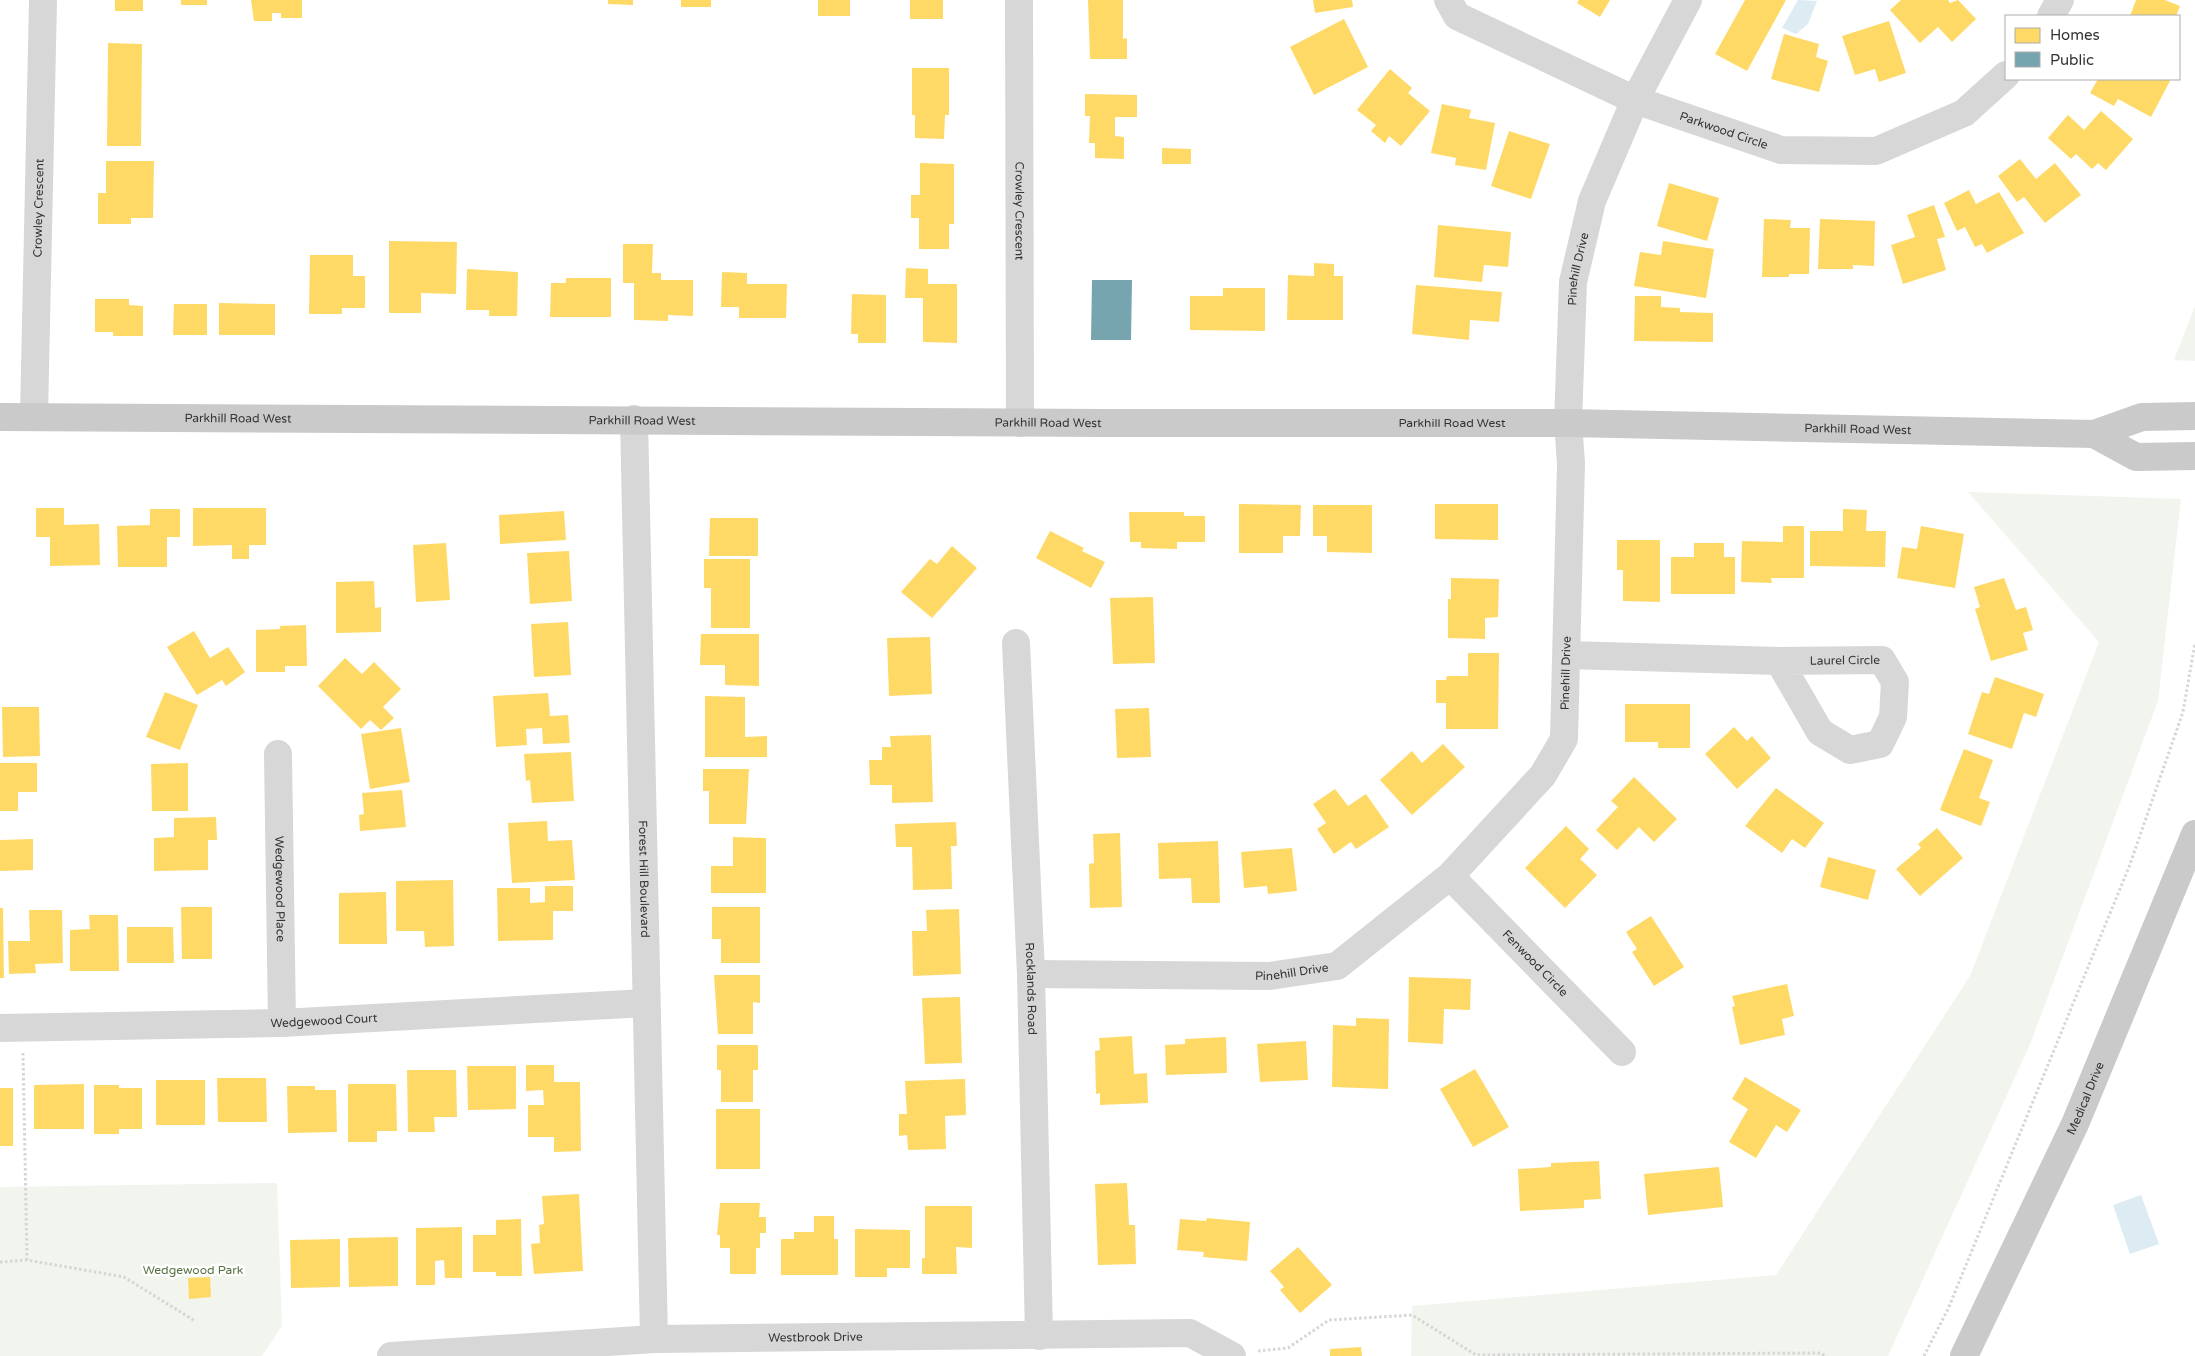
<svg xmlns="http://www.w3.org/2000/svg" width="2195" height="1356" viewBox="0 0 2195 1356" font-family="'Varela Round',sans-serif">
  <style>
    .green { fill: #f1f5ed }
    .water { fill: #ddebf3 }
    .homes { fill: #ffd966 }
    .public { fill: #76a5af }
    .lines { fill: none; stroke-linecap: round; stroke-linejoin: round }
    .path { stroke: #d6d6d6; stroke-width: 3; stroke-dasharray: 2.5 2.5; stroke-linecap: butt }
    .minor { stroke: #d7d7d7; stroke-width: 28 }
    .major { stroke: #cacaca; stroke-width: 28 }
    .labels { text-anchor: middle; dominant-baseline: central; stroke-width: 5; stroke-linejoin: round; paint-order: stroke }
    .street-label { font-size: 12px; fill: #333; stroke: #fff }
    .park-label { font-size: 12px; fill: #56703f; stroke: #fff }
  </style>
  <rect width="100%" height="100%" fill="#fff"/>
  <!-- green -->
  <g class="green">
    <polygon points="2195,306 2195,361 2174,360"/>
    <polygon points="1968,492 2181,499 2158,701 2031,1042 1888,1356 1411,1356 1412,1306 1776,1275 1970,976 2099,642"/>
    <polygon points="277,1183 282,1326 262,1356 0,1356 0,1187"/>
  </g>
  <!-- water -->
  <g class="water">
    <polygon points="1798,0 1817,1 1808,24 1796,34 1782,28"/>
    <polygon points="2141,1195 2159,1244 2130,1254 2113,1205"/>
  </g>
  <!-- homes -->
  <g class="homes">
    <rect x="115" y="0" width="28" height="11"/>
    <rect x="181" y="0" width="26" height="5"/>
    <polygon points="251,0 302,0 302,18 281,18 281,13 272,13 272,21 254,21"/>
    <polygon points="608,0 633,0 633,5 608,4"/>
    <rect x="681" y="0" width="30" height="7"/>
    <rect x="818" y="0" width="32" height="16"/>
    <rect x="910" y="0" width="33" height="19"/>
    <polygon points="1088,0 1123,0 1123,39 1127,38 1127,59 1090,59"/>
    <polygon points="1313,0 1352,0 1353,7 1315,13"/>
    <polygon points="1579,0 1610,0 1600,17 1577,3"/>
    <polygon points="1745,0 1786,0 1747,71 1715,54"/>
    <polygon points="1901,0 1948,0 1950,3 1958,0 1976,19 1952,42 1938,27 1920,43 1890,10"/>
    <polygon points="2136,0 2165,0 2180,6 2176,16 2130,16"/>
    <polygon points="1344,19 1368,67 1314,95 1290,47"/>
    <polygon points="1889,21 1906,73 1879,82 1875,69 1855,75 1842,36"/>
    <polygon points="1784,34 1819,44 1816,57 1828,61 1819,92 1771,79"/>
    <polygon points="108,43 142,44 141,146 107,146"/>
    <polygon points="912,68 949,68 949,115 945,115 944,139 915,138 915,115 912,115"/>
    <polygon points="1390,69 1412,88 1408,93 1430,111 1401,146 1389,136 1385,143 1371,131 1376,125 1357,110"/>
    <polygon points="2098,79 2171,79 2151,117 2118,99 2114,106 2090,93"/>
    <polygon points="1085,94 1137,95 1137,117 1115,117 1115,136 1124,137 1124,159 1095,158 1095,143 1089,143 1090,116 1085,116"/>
    <polygon points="1442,104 1471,110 1469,118 1495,123 1486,170 1455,165 1456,158 1431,153"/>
    <polygon points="2101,111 2133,139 2106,170 2098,163 2092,169 2076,154 2071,159 2048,138 2068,115 2084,130"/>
    <polygon points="1509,131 1550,144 1531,199 1491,186"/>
    <polygon points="1162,148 1191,149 1191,164 1162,164"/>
    <polygon points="2020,159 2036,179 2055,163 2081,195 2045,223 2024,197 2017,202 1998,176"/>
    <polygon points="106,161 154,161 153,218 131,218 131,224 98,224 98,193 106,193"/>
    <polygon points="920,163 954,164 954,224 949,224 949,249 919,249 919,218 911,218 911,195 920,195"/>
    <polygon points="1669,183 1719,198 1707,241 1657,226"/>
    <polygon points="1969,190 1976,204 1999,192 2024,233 1987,253 1982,244 1975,247 1965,227 1957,231 1944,203"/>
    <polygon points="1934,205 1945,237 1937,239 1946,270 1903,284 1891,245 1915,237 1907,215"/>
    <polygon points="1764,219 1791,220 1790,228 1810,228 1809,274 1789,274 1789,277 1762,277"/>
    <polygon points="1820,219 1875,221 1874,266 1853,265 1853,269 1818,269"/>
    <polygon points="1438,225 1511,232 1508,267 1484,265 1482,282 1434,277"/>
    <polygon points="389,241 457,242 456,294 421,293 421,313 389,313"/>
    <polygon points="1663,241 1714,249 1706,298 1634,286 1640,252 1661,255"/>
    <polygon points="623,244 653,244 652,273 661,273 661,280 693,280 693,316 668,315 668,321 634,320 634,283 623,283"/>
    <polygon points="310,255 353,255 353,276 365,276 365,308 342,308 342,314 309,314"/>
    <polygon points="1314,263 1334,264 1334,276 1343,276 1343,320 1287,320 1288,275 1314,276"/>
    <polygon points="906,268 928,269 928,284 957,284 957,343 923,342 923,298 905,298"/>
    <polygon points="467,269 518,272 517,316 489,316 489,310 466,310"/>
    <polygon points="722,272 747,273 747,284 787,284 786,318 739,318 739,307 721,307"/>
    <polygon points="566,278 611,278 611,317 550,317 551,283 566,283"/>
    <polygon points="1416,285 1502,292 1499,322 1470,320 1469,340 1412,334"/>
    <polygon points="1223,288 1265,288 1265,331 1190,330 1190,296 1223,296"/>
    <polygon points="852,294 886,295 886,343 858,343 858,334 851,334"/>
    <polygon points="1635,296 1661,296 1661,307 1680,308 1680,312 1713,313 1713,342 1634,341"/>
    <polygon points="95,299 129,299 129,305 143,306 143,336 113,336 113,332 95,332"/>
    <polygon points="219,303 275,304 275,335 219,335"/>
    <polygon points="174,304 207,304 207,335 173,335"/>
    <polygon points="1239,504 1301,505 1300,536 1283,536 1283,553 1239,553"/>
    <polygon points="1435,504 1498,504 1498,540 1435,539"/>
    <polygon points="1313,505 1372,505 1372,553 1327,552 1327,536 1313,536"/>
    <polygon points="36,508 64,508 64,525 99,524 100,565 50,566 50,537 36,537"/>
    <polygon points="193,508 266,508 266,545 249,545 249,559 232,559 232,545 193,546"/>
    <polygon points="150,509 180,509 180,537 167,537 167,567 118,567 117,526 150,525"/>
    <polygon points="1843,509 1867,510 1866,531 1886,531 1885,567 1810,566 1810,531 1843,531"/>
    <polygon points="564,511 566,540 500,544 499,515"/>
    <polygon points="1129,512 1184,512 1184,516 1205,516 1205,542 1177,542 1177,549 1141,548 1141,542 1130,542"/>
    <polygon points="710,518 758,518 758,556 709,556"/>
    <polygon points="1783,526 1804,526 1804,578 1771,578 1772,583 1741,582 1742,541 1783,542"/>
    <polygon points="1921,526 1964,534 1955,588 1897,578 1902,547 1917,549"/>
    <polygon points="1050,531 1084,548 1082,551 1105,562 1091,588 1036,558"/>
    <polygon points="1617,540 1660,540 1660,602 1623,601 1623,570 1617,570"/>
    <polygon points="446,543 450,600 416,602 413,545"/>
    <polygon points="1694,543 1724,543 1724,557 1735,557 1735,594 1671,594 1671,557 1694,557"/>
    <polygon points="952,546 977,568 932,618 901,592 930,559 937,564"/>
    <polygon points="569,551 572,601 530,604 527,553"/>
    <polygon points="704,559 750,559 750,628 711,628 711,588 704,588"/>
    <polygon points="1451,578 1499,579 1498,617 1485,618 1485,639 1448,638 1448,599 1451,599"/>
    <polygon points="2004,578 2016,610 2026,607 2033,630 2023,633 2028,650 1991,661 1975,609 1980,607 1974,587"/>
    <polygon points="374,581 375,608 381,607 381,632 336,633 336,582"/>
    <polygon points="1153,597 1155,663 1113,664 1110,598"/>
    <polygon points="568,622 571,675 534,677 531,624"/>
    <polygon points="306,625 307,666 285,666 285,672 256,672 256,630 280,629 280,626"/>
    <polygon points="194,631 210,658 228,647 245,672 226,686 222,680 197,695 167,647"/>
    <polygon points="701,634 759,634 759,686 725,685 725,665 700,665"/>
    <polygon points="930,637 932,694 889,696 887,638"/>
    <polygon points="1468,653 1499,653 1498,729 1446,729 1446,703 1436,703 1436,680 1446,680 1447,676 1468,676"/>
    <polygon points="345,658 362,674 374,662 401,689 383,707 394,718 381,730 370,720 361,729 318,686"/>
    <polygon points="1995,677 2044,694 2036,717 2024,713 2012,749 1968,734 1982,692 1989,694"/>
    <polygon points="165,692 198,705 180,750 146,737"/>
    <polygon points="548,693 550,716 568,715 570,743 543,744 542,728 526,729 527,745 496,747 493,696"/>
    <polygon points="705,696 745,697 745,737 767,736 767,757 705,757"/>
    <polygon points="1625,704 1690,704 1690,748 1658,748 1658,742 1625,742"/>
    <polygon points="2,707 39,707 40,756 3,757"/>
    <polygon points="1149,708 1151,757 1117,758 1115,709"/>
    <polygon points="1734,727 1747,741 1752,736 1771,758 1737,789 1705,754"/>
    <polygon points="401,728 410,782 370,789 361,734"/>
    <polygon points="931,735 933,802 892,803 892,785 870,785 869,760 882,760 882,747 891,747 890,736"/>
    <polygon points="1443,744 1465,767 1412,815 1380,780 1412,751 1422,763"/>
    <polygon points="1964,749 1993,760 1979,798 1990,802 1981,826 1940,810"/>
    <polygon points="571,752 574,801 532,803 530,780 526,781 524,754"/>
    <polygon points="0,763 37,763 37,792 18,792 18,811 0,811"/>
    <polygon points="188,763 188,811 152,811 151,764"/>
    <polygon points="703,769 749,769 746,824 709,824 709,791 703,791"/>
    <polygon points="1634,777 1677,819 1654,842 1639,827 1617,850 1596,830 1618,807 1611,801"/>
    <polygon points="1776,788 1824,823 1805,848 1792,839 1782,853 1745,826"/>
    <polygon points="1335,789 1348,806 1366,794 1389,827 1356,849 1351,842 1334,854 1317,829 1326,823 1313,804"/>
    <polygon points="402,790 406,827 360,831 359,815 364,814 362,793"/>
    <polygon points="216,817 217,840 208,840 208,870 154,871 154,838 174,837 174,818"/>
    <polygon points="547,821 548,841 572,840 575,880 512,883 508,823"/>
    <polygon points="956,822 957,846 951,846 952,889 913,890 912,847 896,847 895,824"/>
    <polygon points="1566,826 1589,849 1580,859 1597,875 1565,908 1525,868"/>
    <polygon points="1937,828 1963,858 1920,896 1896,869 1921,848 1918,844"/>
    <polygon points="1120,833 1122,907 1090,908 1089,864 1094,863 1093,834"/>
    <polygon points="733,837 766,838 766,893 711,893 711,866 733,866"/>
    <polygon points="33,839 33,870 0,871 0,840"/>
    <polygon points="1218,841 1220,903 1192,903 1191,878 1159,879 1158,843"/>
    <polygon points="1292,848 1297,891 1268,894 1267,886 1244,888 1241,852"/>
    <polygon points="1828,857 1876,870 1868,900 1820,887"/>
    <polygon points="453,880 454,946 425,947 424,931 396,931 396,881"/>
    <polygon points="545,886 573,886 573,911 553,911 553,940 498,941 497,888 530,888 530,903 545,902"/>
    <polygon points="386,892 387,944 339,944 339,893"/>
    <polygon points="181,907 212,907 212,959 182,959"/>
    <polygon points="712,907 760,907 760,963 721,963 721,939 712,939"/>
    <polygon points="0,908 3,908 4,978 0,978"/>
    <polygon points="959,909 961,974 913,976 912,931 927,931 926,910"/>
    <polygon points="29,910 62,910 63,963 35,964 36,973 9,974 8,941 30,941"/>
    <polygon points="89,915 118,915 119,971 70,971 70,930 90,929"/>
    <polygon points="1651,916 1684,967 1654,986 1632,952 1637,949 1626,932"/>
    <polygon points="127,927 173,927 174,963 127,963"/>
    <polygon points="714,975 760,975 760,1003 753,1002 753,1034 718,1034"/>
    <polygon points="1409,977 1471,979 1470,1010 1444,1009 1443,1044 1408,1042"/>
    <polygon points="1787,984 1794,1016 1782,1019 1785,1035 1740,1045 1732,1007 1735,1006 1732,996"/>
    <polygon points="960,997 962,1063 925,1064 922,998"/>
    <polygon points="1356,1018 1389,1019 1388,1089 1332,1087 1333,1025 1356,1026"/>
    <polygon points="1132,1036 1134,1074 1147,1073 1148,1103 1100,1105 1100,1093 1096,1094 1095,1051 1100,1050 1099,1038"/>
    <polygon points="1226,1037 1227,1073 1166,1075 1165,1045 1185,1044 1185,1039"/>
    <polygon points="1306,1041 1308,1080 1260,1082 1257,1044"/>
    <polygon points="717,1045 758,1045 758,1070 753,1070 753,1102 721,1102 721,1070 717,1070"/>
    <polygon points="526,1065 554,1065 554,1082 580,1082 581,1151 554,1152 554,1137 528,1137 528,1105 544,1105 543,1090 526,1091"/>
    <polygon points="467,1066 516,1066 516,1109 468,1110"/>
    <polygon points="1475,1069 1509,1127 1473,1147 1440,1089"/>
    <polygon points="407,1070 456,1070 457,1117 434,1117 435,1132 408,1132"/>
    <polygon points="1745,1077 1801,1110 1787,1132 1776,1125 1756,1158 1729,1142 1748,1109 1732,1099"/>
    <polygon points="217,1078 266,1078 267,1122 218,1122"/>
    <polygon points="965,1079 966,1115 945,1116 946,1149 908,1150 907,1135 899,1136 899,1114 907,1114 905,1081"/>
    <rect x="156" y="1080" width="49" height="45"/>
    <polygon points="84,1084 84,1129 34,1129 34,1085"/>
    <polygon points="348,1084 396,1084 397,1131 377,1131 377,1142 348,1142"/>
    <polygon points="94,1085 119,1085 119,1088 142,1088 142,1129 119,1129 119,1134 94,1134"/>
    <polygon points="287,1086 315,1086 315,1090 336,1090 337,1132 288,1133"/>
    <rect x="0" y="1088" width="13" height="58"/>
    <rect x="716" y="1109" width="44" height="60"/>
    <polygon points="1599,1161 1601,1199 1584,1200 1584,1208 1520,1211 1518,1169 1551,1167 1551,1163"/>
    <polygon points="1719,1167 1723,1207 1648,1215 1644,1174"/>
    <polygon points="1127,1183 1129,1225 1135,1225 1136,1264 1098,1265 1095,1184"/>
    <polygon points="579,1194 583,1271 534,1274 531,1244 540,1243 539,1225 544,1224 542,1196"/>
    <polygon points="720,1203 760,1203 759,1217 766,1217 766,1233 760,1233 760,1248 756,1248 756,1274 730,1274 730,1248 720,1248 720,1235 717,1235"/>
    <polygon points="925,1206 972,1206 972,1248 956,1247 957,1274 922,1274 922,1258 925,1258"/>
    <polygon points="814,1216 834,1216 834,1239 838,1239 838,1275 781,1275 781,1239 794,1239 794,1232 814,1232"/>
    <polygon points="1207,1218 1250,1222 1247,1261 1203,1257 1204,1252 1177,1250 1180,1219 1206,1221"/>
    <polygon points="521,1219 522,1276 496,1276 496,1272 473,1272 473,1235 496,1235 496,1220"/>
    <polygon points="462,1227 462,1278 445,1278 444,1260 435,1261 435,1285 416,1285 416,1228"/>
    <polygon points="855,1229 910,1230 910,1268 887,1268 887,1277 855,1277"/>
    <polygon points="398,1237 398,1286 349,1287 348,1238"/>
    <polygon points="340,1239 340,1287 291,1288 290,1240"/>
    <polygon points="1298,1247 1332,1285 1300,1313 1280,1290 1284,1287 1270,1271"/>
    <polygon points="210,1277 211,1297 189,1299 188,1278"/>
    <polygon points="1361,1347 1362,1356 1330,1356 1330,1349"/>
  </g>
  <!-- public -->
  <polygon class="public" points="1092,280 1132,280 1131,340 1091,340"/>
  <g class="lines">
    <!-- path -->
    <g class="path">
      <polyline points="23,1053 27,1260"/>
      <polyline points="0,1262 27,1260 124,1277 195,1321"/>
      <polyline points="1258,1351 1288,1348 1329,1320 1412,1315 1476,1355 1821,1353 1825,1356"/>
      <polyline points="1924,1356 1948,1309 2129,867 2183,712 2195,643"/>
    </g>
    <!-- minor -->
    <g class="minor">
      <path id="s1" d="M1019,0L1020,423"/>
      <path id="s2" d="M1448,0L1457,16L1635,100L1781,150L1876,151L1964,113L2006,75"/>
      <polyline points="2051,16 2060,0"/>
      <path id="s3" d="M34,416L43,0"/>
      <path id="s4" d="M634,419L654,1339"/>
      <path id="s5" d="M1016,643L1031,974L1039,1336"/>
      <path id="s6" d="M1567,655L1779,661L1882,660L1895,682L1893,717L1880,744L1850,750L1820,732L1779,661"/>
      <path id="s7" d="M278,754L282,1023"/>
      <path id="s8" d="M1450,876L1622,1052"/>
      <path id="s9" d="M1031,974L1270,976L1337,966L1450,876L1543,775L1564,739L1571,463L1568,423L1573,282L1592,201L1635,100L1688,0"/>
      <path id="s10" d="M0,1028L282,1023L646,1003"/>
      <path id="s11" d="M391,1356L654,1339L1190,1333L1232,1356"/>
    </g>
    <!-- major -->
    <g class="major">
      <path id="s12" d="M0,417L1103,423H1568L2094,434L2142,417L2195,416"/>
      <polyline points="2094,434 2136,457 2195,456"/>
      <path id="s13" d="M1964,1356L2075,1124L2195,834"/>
    </g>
  </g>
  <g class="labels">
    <!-- street labels -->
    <g class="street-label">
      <text stroke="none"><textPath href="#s2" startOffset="309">Parkwood Circle</textPath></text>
      <text stroke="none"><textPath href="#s3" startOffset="208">Crowley Crescent</textPath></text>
      <text stroke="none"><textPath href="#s1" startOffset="211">Crowley Crescent</textPath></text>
      <text stroke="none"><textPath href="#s9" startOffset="1101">Pinehill Drive</textPath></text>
      <text stroke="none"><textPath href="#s12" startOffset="238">Parkhill Road West</textPath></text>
      <text stroke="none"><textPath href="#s12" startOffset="642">Parkhill Road West</textPath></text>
      <text stroke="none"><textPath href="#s12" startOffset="1048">Parkhill Road West</textPath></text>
      <text stroke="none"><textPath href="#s12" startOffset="1452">Parkhill Road West</textPath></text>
      <text stroke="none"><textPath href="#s12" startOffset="1858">Parkhill Road West</textPath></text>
      <text stroke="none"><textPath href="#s6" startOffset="278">Laurel Circle</textPath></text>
      <text stroke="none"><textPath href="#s9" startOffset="696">Pinehill Drive</textPath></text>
      <text stroke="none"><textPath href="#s4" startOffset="460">Forest Hill Boulevard</textPath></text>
      <text stroke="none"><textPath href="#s7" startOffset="135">Wedgewood Place</textPath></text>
      <text stroke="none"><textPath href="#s8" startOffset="122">Fenwood Circle</textPath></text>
      <text stroke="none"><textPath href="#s9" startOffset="261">Pinehill Drive</textPath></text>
      <text stroke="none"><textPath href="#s5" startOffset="346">Rocklands Road</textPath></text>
      <text stroke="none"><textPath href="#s10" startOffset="324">Wedgewood Court</textPath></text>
      <text stroke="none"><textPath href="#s13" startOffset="285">Medical Drive</textPath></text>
      <text stroke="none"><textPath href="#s11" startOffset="425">Westbrook Drive</textPath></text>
    </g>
    <!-- park labels -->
    <g class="park-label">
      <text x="193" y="1270">Wedgewood Park</text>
    </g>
  </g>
  <!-- legend -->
  <rect x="2005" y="15" width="175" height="65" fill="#ffffff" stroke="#adadad"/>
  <rect x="2015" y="28" width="25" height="15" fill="#ffd966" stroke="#adadad"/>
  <text x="2050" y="40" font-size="15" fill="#333333">Homes</text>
  <rect x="2015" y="52" width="25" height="15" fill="#76a5af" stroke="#adadad"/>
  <text x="2050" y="65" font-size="15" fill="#333333">Public</text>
</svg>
